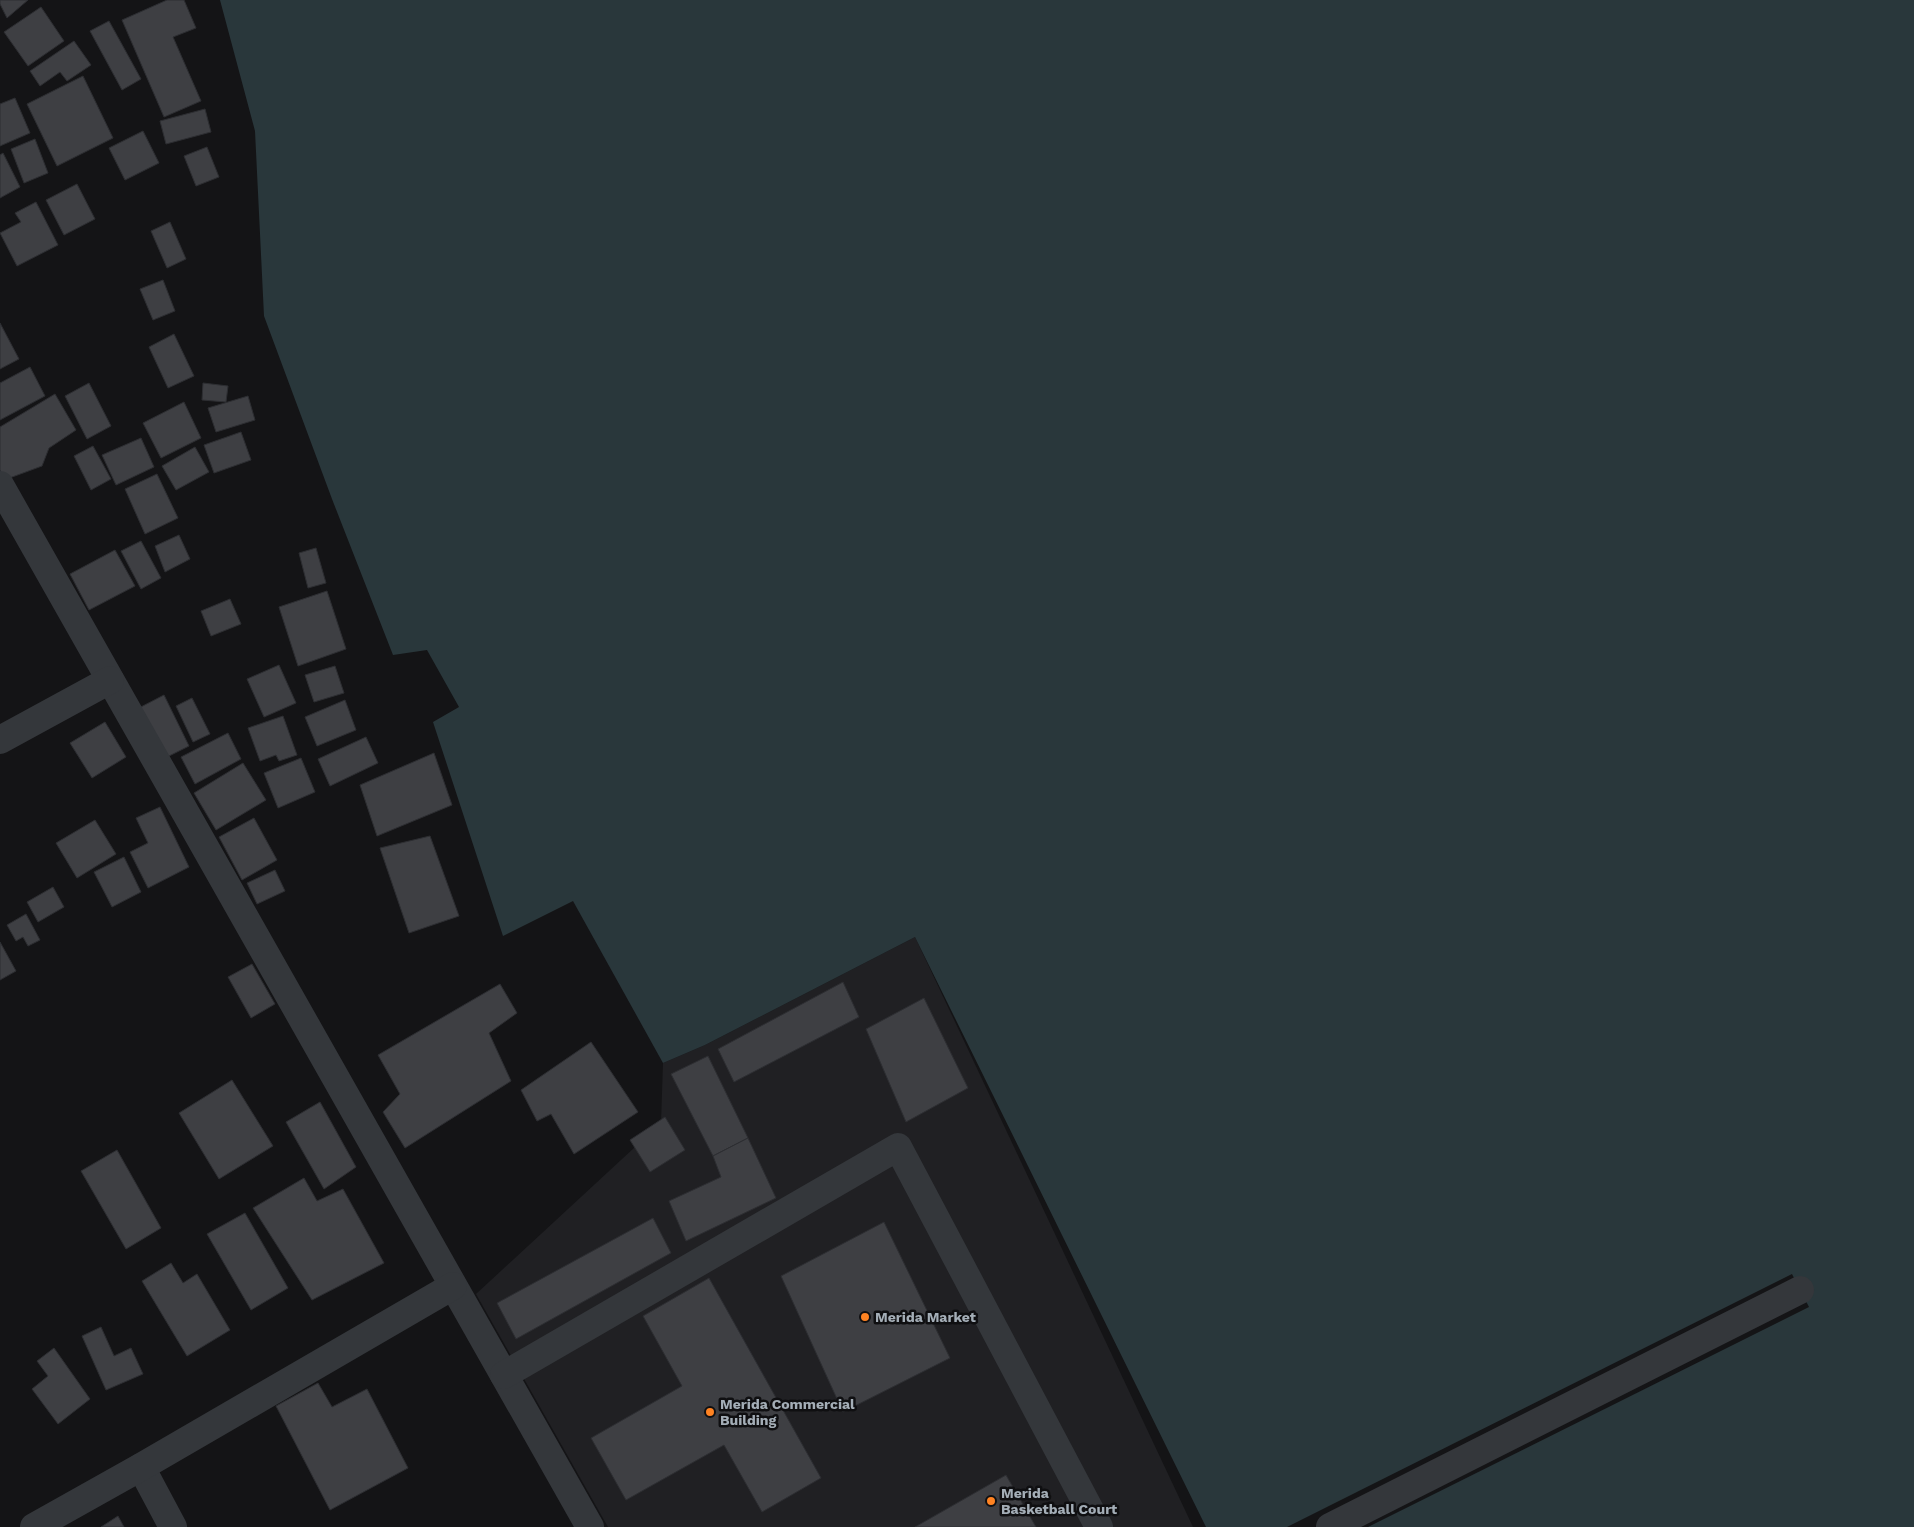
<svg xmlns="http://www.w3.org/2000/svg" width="1914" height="1527" viewBox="0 0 1914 1527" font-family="'Work Sans',sans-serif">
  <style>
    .built { fill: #202023 }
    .water { fill: #29373b }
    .pier { fill: #141416 }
    .building { fill: #3e3f43; stroke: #2d2e32 }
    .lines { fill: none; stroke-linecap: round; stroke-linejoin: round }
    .minor { stroke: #34373b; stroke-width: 28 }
    .poi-dot { fill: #ff8322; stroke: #0f0f11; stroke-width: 2 }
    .labels { text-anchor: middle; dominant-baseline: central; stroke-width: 5; stroke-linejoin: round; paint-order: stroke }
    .poi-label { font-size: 14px; font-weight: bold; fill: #a4aeb7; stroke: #0f0f11; text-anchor: start }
  </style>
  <rect width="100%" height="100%" fill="#141416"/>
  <!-- built -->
  <polygon class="built" points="915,937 1193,1527 608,1527 476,1294 661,1123 663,1063 705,1045"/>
  <!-- water -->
  <polygon class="water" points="220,0 1914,0 1914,1527 1206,1527 915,937 705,1045 663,1063 573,901 503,936 433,722 459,707 427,650 393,655 332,499 264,316 255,131"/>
  <!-- pier -->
  <polygon class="pier" points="1792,1274 1809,1307 1368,1527 1287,1527"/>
  <!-- building -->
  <g class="building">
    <polygon points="0,0 28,0 7,18 0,4"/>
    <polygon points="167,0 184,0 196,28 173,37 201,101 164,117 122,20"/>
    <polygon points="41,7 64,41 28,66 4,32"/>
    <polygon points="109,21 141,79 122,90 90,31"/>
    <polygon points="74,41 91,65 67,81 60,72 40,86 30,71"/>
    <polygon points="83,76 113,138 57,166 27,104"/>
    <polygon points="15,98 30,133 0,146 0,104"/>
    <polygon points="205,109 211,132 166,144 160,121"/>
    <polygon points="143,131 159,163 125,180 109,148"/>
    <polygon points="35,139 48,173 24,183 11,149"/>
    <polygon points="207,147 219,177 196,186 184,156"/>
    <polygon points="3,153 20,187 0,198 0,155"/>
    <polygon points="77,184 95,219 64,235 46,200"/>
    <polygon points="36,202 58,245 17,266 0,233 21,222 15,213"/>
    <polygon points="170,222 186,259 167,268 151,231"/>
    <polygon points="163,280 175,311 153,320 140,289"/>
    <polygon points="0,323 19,359 0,369"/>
    <polygon points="174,334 194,376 168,388 149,347"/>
    <polygon points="30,367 45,396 0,420 0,383"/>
    <polygon points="89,383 111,426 87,439 65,396"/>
    <polygon points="203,383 228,386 226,402 202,400"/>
    <polygon points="55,394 76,430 49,448 42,466 4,480 0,470 0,427"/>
    <polygon points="248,396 255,420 216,432 208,408"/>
    <polygon points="184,402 201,438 161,458 143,423"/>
    <polygon points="241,432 251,460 214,473 204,445"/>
    <polygon points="141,438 154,467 116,485 102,455"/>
    <polygon points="93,446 111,479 91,490 74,456"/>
    <polygon points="195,447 209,472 176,490 162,466"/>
    <polygon points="157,474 178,518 145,534 125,489"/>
    <polygon points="179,535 190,559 165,572 155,546"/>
    <polygon points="141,541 161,578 141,589 121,551"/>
    <polygon points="316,548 326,583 308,588 299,553"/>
    <polygon points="115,550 135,586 89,610 70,574"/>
    <polygon points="327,591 346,649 298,666 279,607"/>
    <polygon points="230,599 241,624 211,636 201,611"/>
    <polygon points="279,665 296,703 264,717 247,679"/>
    <polygon points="335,666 344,693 314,702 305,675"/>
    <polygon points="164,695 189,746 161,760 137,709"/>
    <polygon points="192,698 210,734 193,742 176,706"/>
    <polygon points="345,700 356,730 317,746 305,717"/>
    <polygon points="283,716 297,755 279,761 276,755 260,761 248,728"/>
    <polygon points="105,722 126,757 92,778 70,743"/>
    <polygon points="228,733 241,759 195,784 181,757"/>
    <polygon points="366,737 378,763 330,786 318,759"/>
    <polygon points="434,753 452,805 377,836 360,785"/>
    <polygon points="301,758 315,792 278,808 264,773"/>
    <polygon points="243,763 266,800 216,830 194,793"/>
    <polygon points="160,807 189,867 148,888 130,852 148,843 136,818"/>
    <polygon points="254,818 277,860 242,880 219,837"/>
    <polygon points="95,820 116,854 77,878 56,843"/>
    <polygon points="430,836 459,916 409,933 380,848"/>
    <polygon points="124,857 141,892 112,907 94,872"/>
    <polygon points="275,870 285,891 257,904 247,883"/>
    <polygon points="53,887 64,907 38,922 27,902"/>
    <polygon points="26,914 40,940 28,946 23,937 16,941 7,925"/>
    <polygon points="0,942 16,971 0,980"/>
    <polygon points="252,964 275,1004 251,1018 228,977"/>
    <polygon points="843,982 859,1017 734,1082 718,1049"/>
    <polygon points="500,984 517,1013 489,1033 511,1081 405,1148 383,1112 400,1094 378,1055"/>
    <polygon points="924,998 968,1088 906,1122 866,1029"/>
    <polygon points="591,1042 638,1112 574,1154 551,1114 537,1121 521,1090"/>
    <polygon points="708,1056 748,1138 713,1156 671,1074"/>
    <polygon points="232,1080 273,1146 219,1179 179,1113"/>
    <polygon points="320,1102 356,1167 324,1189 286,1122"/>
    <polygon points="665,1117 685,1150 650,1172 630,1140"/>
    <polygon points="748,1138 776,1198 686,1241 669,1201 721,1177 713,1156"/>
    <polygon points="117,1150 161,1228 126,1249 81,1171"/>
    <polygon points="304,1178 317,1201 343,1189 384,1263 312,1300 253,1208"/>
    <polygon points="245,1213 288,1288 251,1310 207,1234"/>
    <polygon points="653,1218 671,1253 516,1339 497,1303"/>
    <polygon points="884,1222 950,1358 843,1412 781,1276"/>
    <polygon points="171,1263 183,1283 197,1274 230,1330 187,1356 142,1281"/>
    <polygon points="709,1278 821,1478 762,1512 724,1445 626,1500 591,1438 682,1386 643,1316"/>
    <polygon points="101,1327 114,1356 131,1348 143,1374 106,1390 82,1336"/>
    <polygon points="54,1348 90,1399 58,1424 32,1389 48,1376 37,1361"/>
    <polygon points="318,1383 332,1407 367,1389 408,1468 330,1510 276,1406"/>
    <polygon points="1006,1475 1036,1527 915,1527"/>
    <polygon points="118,1516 124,1527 101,1527"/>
  </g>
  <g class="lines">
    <!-- minor -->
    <g class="minor">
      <polyline points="0,485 590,1527"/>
      <polyline points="0,740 110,680"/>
      <polyline points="504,1375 898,1147 1099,1527"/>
      <polyline points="141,1467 173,1527"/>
      <polyline points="34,1527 141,1467 453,1286"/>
      <polyline points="1330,1527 1800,1290"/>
    </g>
  </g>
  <!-- markers -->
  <g class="poi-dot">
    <circle cx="865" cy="1317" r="5"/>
    <circle cx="710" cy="1412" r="5"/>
    <circle cx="991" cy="1501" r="5"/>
  </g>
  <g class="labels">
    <!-- poi labels -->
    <g class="poi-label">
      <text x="875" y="1317">Merida Market</text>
      <text x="720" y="1404">Merida Commercial<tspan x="720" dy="16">Building</tspan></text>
      <text x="1001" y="1493">Merida<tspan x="1001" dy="16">Basketball Court</tspan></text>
    </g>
  </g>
</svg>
